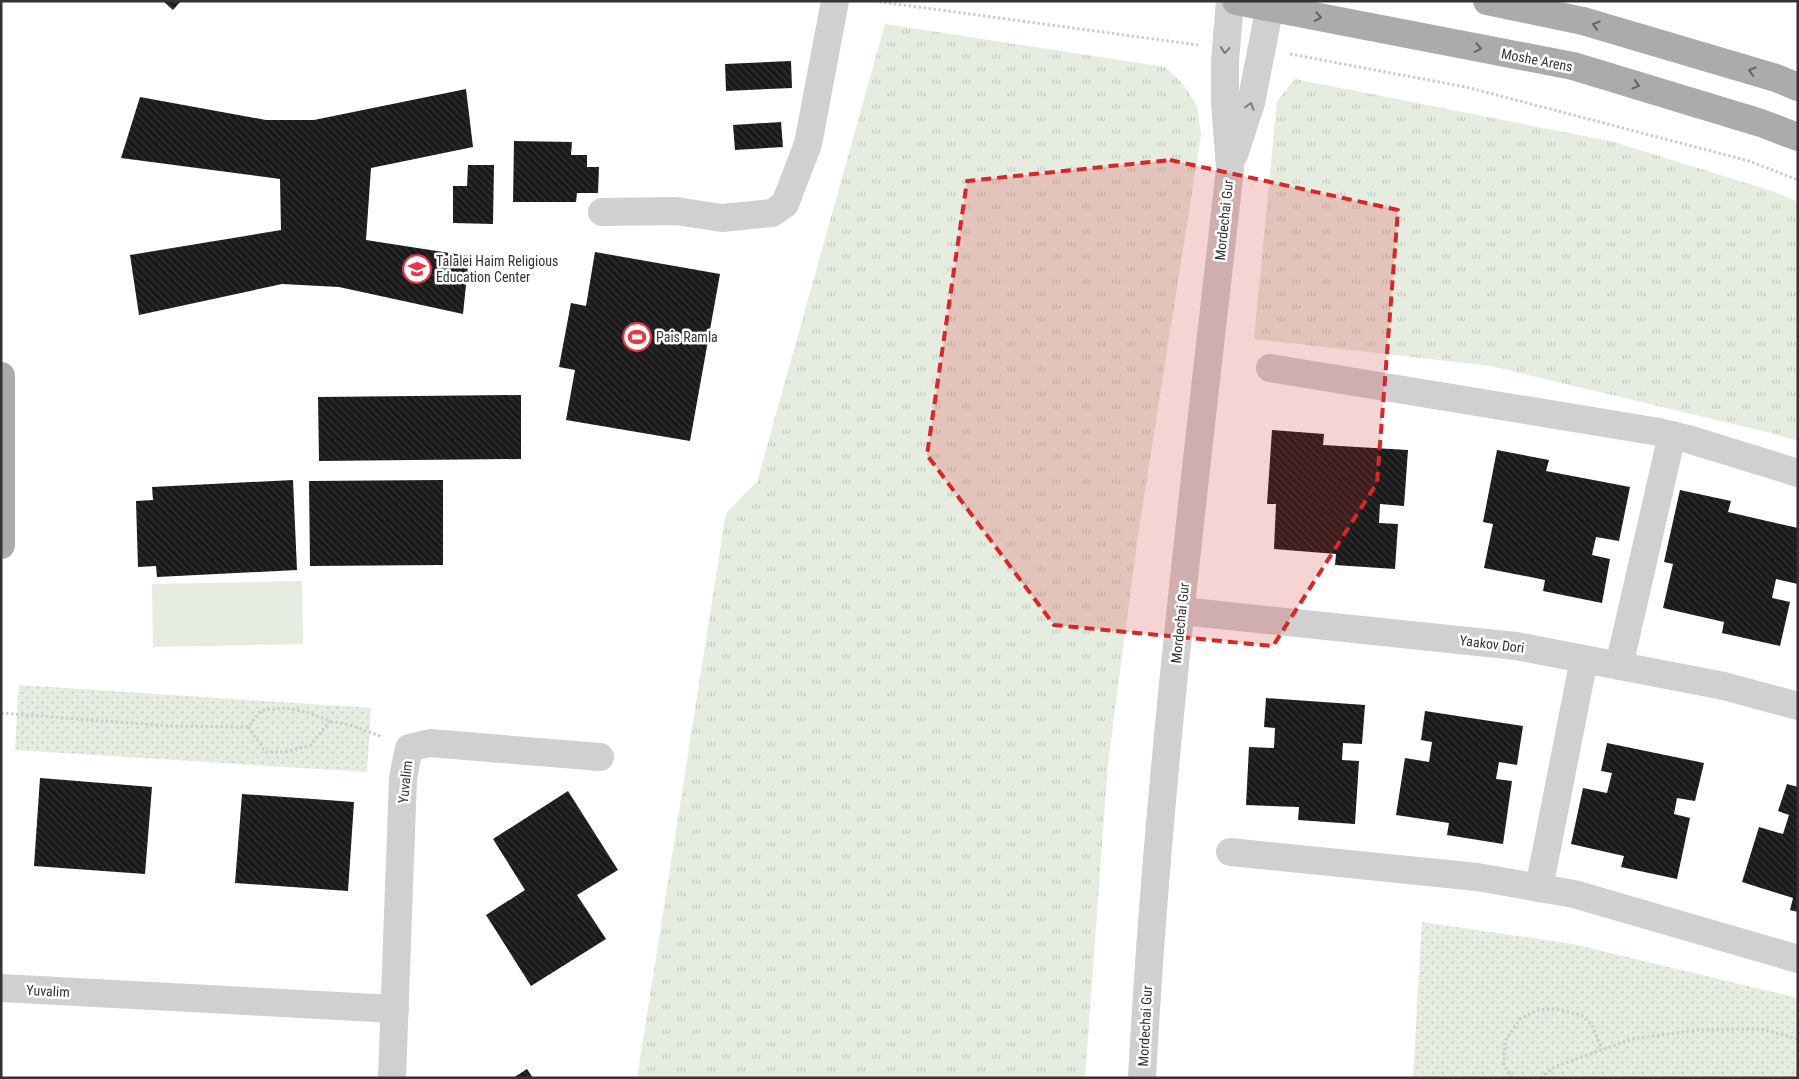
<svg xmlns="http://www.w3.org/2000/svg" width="1799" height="1079" viewBox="0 0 1799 1079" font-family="'Roboto Condensed',sans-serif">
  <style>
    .grass { fill: url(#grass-tufts) }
    .park { fill: url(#park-dots) }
    .garden { fill: #e6ecdf }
    .building { fill: url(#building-back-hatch) }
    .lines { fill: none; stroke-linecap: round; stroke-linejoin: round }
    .path { stroke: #cdcdcd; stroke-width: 3; stroke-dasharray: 2.5 2.5; stroke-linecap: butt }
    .minor { stroke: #d0d0d0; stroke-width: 28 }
    .major { stroke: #ababab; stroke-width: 28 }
    .oneway { stroke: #636363 }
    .oneway2 { stroke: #7a7a7a }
    .marked { fill: #d62828; fill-opacity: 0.2; stroke: #d62828; stroke-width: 4; stroke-dasharray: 10 6; stroke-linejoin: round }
    .labels { text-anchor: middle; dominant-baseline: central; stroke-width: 5; stroke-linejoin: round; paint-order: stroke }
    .street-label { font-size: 14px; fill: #333; stroke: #fff }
    .poi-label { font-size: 14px; fill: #333; stroke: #fff; text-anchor: start }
  </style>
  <defs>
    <pattern id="grass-tufts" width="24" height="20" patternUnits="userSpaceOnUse" patternTransform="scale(1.25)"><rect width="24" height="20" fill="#e6ecdf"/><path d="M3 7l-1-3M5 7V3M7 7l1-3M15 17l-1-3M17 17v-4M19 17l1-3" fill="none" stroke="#c6cbc0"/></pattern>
    <pattern id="park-dots" width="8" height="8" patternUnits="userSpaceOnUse" patternTransform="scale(1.25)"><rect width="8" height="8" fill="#e6ecdf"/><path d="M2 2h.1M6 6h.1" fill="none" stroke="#c6cbc0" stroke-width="1.8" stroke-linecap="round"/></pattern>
    <pattern id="building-back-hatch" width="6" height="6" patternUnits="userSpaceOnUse" patternTransform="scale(1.25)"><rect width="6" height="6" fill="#1a1a1a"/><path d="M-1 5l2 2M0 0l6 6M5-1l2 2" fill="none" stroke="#333"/></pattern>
  </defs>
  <rect width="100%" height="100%" fill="#fff"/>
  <!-- grass -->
  <g class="grass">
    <polygon points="885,24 1165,67 1183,84 1197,106 1201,135 1138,535 1108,763 1085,1078 637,1078 726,513 757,482"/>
    <polygon points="1295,79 1614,142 1775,192 1798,202 1798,441 1771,433 1491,366 1254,339 1277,101"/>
  </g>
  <!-- park -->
  <g class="park">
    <polygon points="19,685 371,708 367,772 15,750"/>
    <polygon points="1422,922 1573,944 1798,998 1798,1078 1413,1078"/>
  </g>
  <!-- garden -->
  <polygon class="garden" points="302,581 303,644 153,647 152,584"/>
  <!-- building -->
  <g class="building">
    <polygon points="163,1 181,1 173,10"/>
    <polygon points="791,61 792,88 726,91 725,64"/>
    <polygon points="466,89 473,147 371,168 366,240 469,256 463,314 339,287 282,284 139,315 130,255 281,230 280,179 121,158 140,97 266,120 314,120"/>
    <polygon points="781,122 783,147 735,150 733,125"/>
    <polygon points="514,141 572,142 571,155 587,155 587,167 599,167 598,193 577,193 576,202 513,202"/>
    <polygon points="468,165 494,165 493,224 453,223 453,186 467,186"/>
    <polygon points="595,252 720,274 690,441 566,420 575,370 559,367 571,303 586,306"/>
    <polygon points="521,395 521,459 319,461 318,397"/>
    <polygon points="1272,430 1324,434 1323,445 1408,450 1404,506 1380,504 1379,523 1398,524 1395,569 1335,565 1336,554 1274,549 1276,504 1267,504"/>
    <polygon points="1497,450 1549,460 1546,471 1630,487 1619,541 1596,537 1592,555 1610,559 1602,603 1543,591 1545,580 1484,568 1493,524 1483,522"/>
    <polygon points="293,480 297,570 157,577 156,566 138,567 136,501 153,500 152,487"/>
    <polygon points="443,480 443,565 310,566 309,481"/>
    <polygon points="1680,490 1731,501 1728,512 1798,528 1798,584 1776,579 1772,598 1790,602 1780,646 1722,633 1724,622 1663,608 1673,564 1664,562"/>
    <polygon points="1266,698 1365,705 1362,744 1343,743 1342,760 1359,761 1355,824 1298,820 1299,807 1246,805 1249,747 1274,748 1275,728 1264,727"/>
    <polygon points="1425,711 1523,726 1517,765 1499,762 1496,779 1512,781 1503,844 1447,835 1449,823 1396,815 1405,758 1429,762 1432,742 1421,740"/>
    <polygon points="1607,743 1704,763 1695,801 1677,798 1674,814 1690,818 1677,879 1621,867 1624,856 1571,844 1583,788 1607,793 1612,773 1601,771"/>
    <polygon points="40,778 152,787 145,874 34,866"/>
    <polygon points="1787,784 1798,787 1798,912 1790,910 1793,898 1742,882 1759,827 1783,834 1789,815 1778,811"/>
    <polygon points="568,791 618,870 577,895 606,939 531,986 486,915 525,890 493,839"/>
    <polygon points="242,794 354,802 348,891 235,883"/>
    <polygon points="527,1069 533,1078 513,1078"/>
  </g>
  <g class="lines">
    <!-- path -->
    <g class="path">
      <polyline points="874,1 1198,45"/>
      <polyline points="1290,54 1466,87 1749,161 1798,180"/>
      <polyline points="1,713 168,726 248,727 262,710 286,708 306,712 330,721 350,725 383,737"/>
      <polyline points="248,727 266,752 285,752 311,745 330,721"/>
      <polyline points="1512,1078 1504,1065 1505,1041 1520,1019 1538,1010 1556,1009 1581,1015 1592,1025 1602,1049"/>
      <polyline points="1541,1078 1554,1067 1632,1039 1698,1030 1761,1029 1798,1039"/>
    </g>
    <!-- minor -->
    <g class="minor">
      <polyline points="1234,155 1251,103 1271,1"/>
      <polyline points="602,212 676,211 722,218 772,213 785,204 808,144 835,1"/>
      <polyline points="1270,368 1659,432 1688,439 1798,473"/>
      <polyline points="1181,611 1516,646 1724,686 1798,706"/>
      <polyline points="1619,666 1672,435"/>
      <polyline points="1230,852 1477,877 1574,894 1798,959"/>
      <polyline points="1539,888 1584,659"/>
      <polyline points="1,988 395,1009"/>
      <polyline points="392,1078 403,778 409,748 430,743 600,757"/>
      <path d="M1142,1078C1158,774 1196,471 1230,169L1225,102V61L1230,1"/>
    </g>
    <!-- major -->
    <g class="major">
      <polyline points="1236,1 1573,66 1761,123 1798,137"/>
      <polyline points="1487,1 1583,21 1776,78 1798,87"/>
      <polyline points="1,376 1,545"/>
    </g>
  </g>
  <!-- one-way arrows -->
  <defs><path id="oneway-chevron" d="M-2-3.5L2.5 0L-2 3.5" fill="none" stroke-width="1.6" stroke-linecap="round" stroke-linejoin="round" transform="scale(1.25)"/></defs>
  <g class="oneway">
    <use href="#oneway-chevron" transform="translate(1318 17) rotate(11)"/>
    <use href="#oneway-chevron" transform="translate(1596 25) rotate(-163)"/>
    <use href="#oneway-chevron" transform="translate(1478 48) rotate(11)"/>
    <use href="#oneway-chevron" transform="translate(1752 71) rotate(-163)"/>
    <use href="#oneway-chevron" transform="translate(1636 85) rotate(17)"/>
  </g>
  <g class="oneway2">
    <use href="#oneway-chevron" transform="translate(1225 50) rotate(95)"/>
    <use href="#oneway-chevron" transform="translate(1250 106) rotate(-74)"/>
  </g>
  <!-- marked area -->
  <path class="marked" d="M1170,160L1398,210L1377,483L1273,646L1054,625L927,455L967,181Z"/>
  <!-- icons -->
  <defs>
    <symbol id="school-ring" viewBox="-11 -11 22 22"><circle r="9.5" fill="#fff" stroke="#e63946" stroke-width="1.5"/><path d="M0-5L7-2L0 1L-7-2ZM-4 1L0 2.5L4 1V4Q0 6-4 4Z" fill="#e63946"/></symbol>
    <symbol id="stadium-ring" viewBox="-11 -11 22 22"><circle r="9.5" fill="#fff" stroke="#e63946" stroke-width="1.5"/><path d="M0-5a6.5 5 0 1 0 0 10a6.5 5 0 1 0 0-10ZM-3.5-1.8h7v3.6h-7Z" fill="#e63946"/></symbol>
  </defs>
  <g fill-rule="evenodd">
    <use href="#school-ring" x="401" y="253" width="32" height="32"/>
    <use href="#stadium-ring" x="621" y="321" width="32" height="32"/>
  </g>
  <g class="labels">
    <!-- street labels -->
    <g class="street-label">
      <text transform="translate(1537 60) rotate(11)">Moshe Arens</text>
      <text transform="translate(1224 220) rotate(-84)">Mordechai Gur</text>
      <text transform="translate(1180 623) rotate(-84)">Mordechai Gur</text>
      <text transform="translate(1492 644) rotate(7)">Yaakov Dori</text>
      <text transform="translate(405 782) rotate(-84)">Yuvalim</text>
      <text transform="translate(48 991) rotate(3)">Yuvalim</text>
      <text transform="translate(1145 1026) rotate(-87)">Mordechai Gur</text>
    </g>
    <!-- poi labels -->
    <g class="poi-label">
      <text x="436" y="261">Talalei Haim Religious<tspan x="436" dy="16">Education Center</tspan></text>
      <text x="656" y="337">Pais Ramla</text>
    </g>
  </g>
  <!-- border -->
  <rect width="1799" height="1079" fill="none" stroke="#333333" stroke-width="5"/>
</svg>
